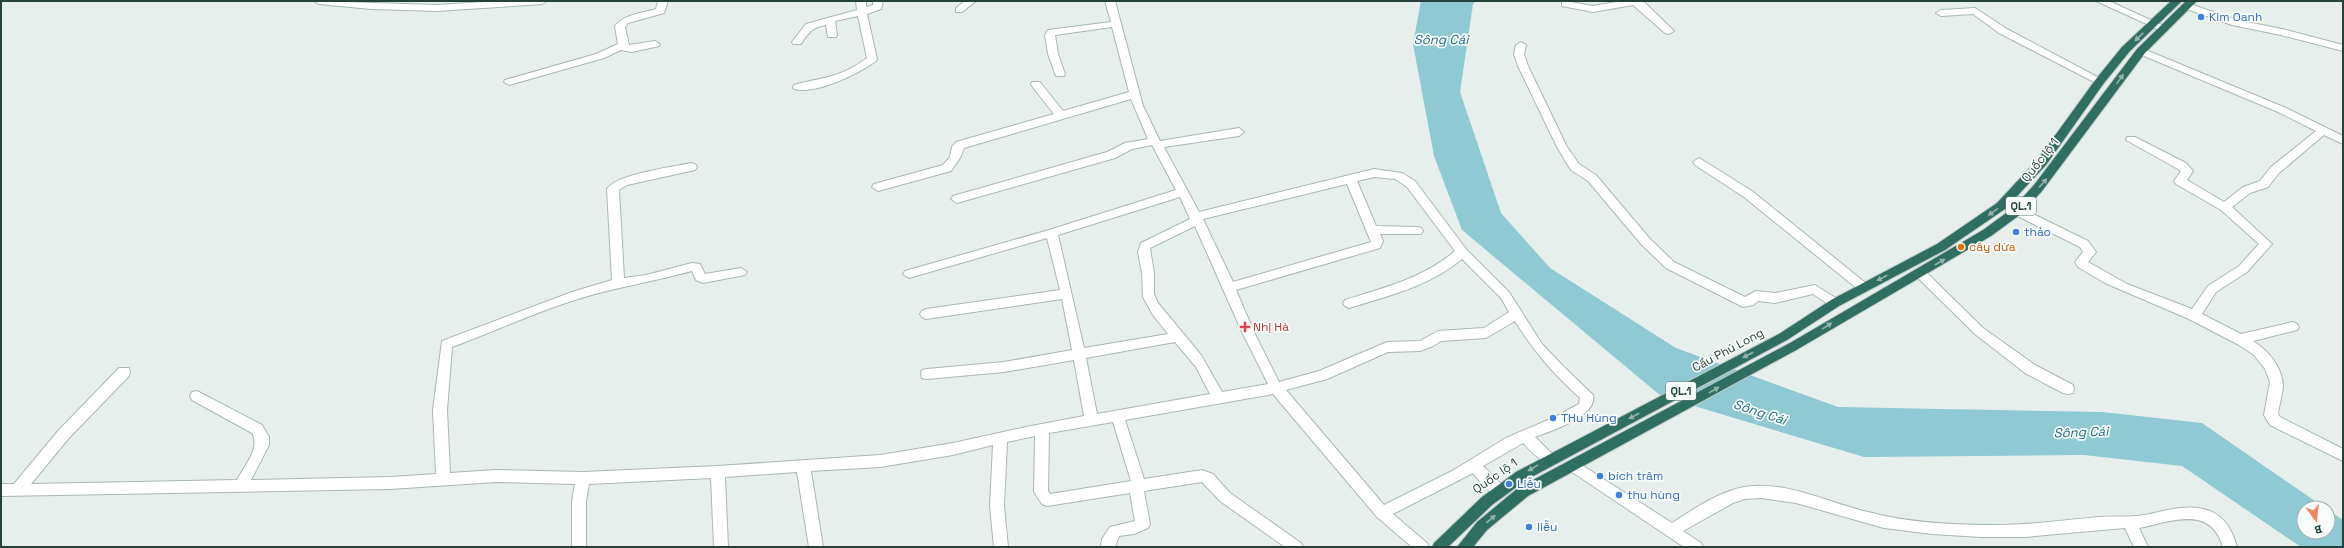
<svg xmlns="http://www.w3.org/2000/svg" width="2344" height="548" viewBox="0 0 2344 548" font-family="'Space Grotesk',sans-serif">
  <style>
    .water { fill: #8ec9d4 }
    .lines { fill: none; stroke-linecap: round; stroke-linejoin: round }
    .street-casing { stroke: #a8b8b2; stroke-width: 2 }
    .highway-casing { stroke: #c2cac8; stroke-width: 2 }
    .street { fill: #fff; fill-rule: evenodd }
    .highway { fill: #2f6f62; fill-rule: evenodd }
    .oneway { fill: #93b5ae }
    .shop-dot { fill: #3f7fe0; stroke: #f7fbf9; stroke-width: 1.5 }
    .food-dot { fill: #e8710a; stroke: #f7fbf9; stroke-width: 1.5 }
    .health-dot { fill: #e0444e; stroke: #f7fbf9; stroke-width: 1.5 }
    .labels { text-anchor: middle; dominant-baseline: central; stroke-width: 3.5; stroke-linejoin: round; paint-order: stroke }
    .shield { fill: #f7fbf9; stroke: #637a73; stroke-width: 1 }
    .shield-label { font-size: 11px; font-weight: bold; fill: #24423a }
    .shop-label { font-size: 12px; fill: #366cbe; stroke: #f7fbf9; text-anchor: start }
    .street-label { font-size: 12px; fill: #24423a; stroke: #f7fbf9 }
    .food-label { font-size: 12px; fill: #c56008; stroke: #f7fbf9; text-anchor: start }
    .health-label { font-size: 12px; fill: #be3a42; stroke: #f7fbf9; text-anchor: start }
    .water-label { font-size: 13px; font-style: italic; fill: #1c6f80; stroke: #f7fbf9 }
  </style>
  <rect width="100%" height="100%" fill="#e6efeb"/>
  <!-- water -->
  <polygon class="water" points="1421,1 1476,1 1473,4 1460,92 1501,213 1550,268 1676,348 1838,407 2102,412 2202,423 2325,508 2304,508 2304,532 2328,532 2328,510 2343,520 2343,547 2301,547 2182,466 2084,455 1864,457 1661,396 1462,230 1434,156 1413,44"/>
  <g class="lines">
    <defs>
      <g id="street">
        <polygon points="314,1 437,5 499,1 547,1 542,4 437,11 371,9 319,4"/>
        <path d="M658,1H668L664,13L628,23L625,27L629,45L655,41L660,44L659,46L632,52L621,50L604,58L509,85L504,82L505,80L596,54L618,44L615,26C624,14 643,13 656,9Z"/>
        <path d="M856,1H866V7L873,5V1H883L881,9L867,14L877,59L876,61C858,74 816,95 794,89L793,87L794,85C824,77 840,78 867,58L858,16L835,21L837,35L836,37H828L826,25C812,27 808,33 801,44H793L792,42L806,24L857,10Z"/>
        <polygon points="965,1 976,1 962,12 956,12 956,8"/>
        <path d="M1105,1H1115L1143,106L1160,141L1239,128L1244,132L1239,136L1164,147L1199,212L1374,169L1402,173L1415,181L1466,249L1509,292L1542,344L1563,366L1593,395C1598,416 1551,431 1535,437L1556,458L1554,462C1542,466 1531,450 1523,443L1483,466L1503,486L1505,490L1503,494C1491,498 1480,481 1473,473L1393,514L1427,543L1429,547H1412L1377,517L1273,394L1125,420L1144,479L1202,470L1213,474L1230,493L1301,543L1303,547H1285L1220,501L1202,482L1144,491L1150,524L1148,528L1134,534L1119,536L1115,547H1101L1102,539L1110,527L1135,521L1130,493L1047,506L1042,504L1034,492L1035,436L1007,442L1004,506L1008,547H994L990,506L993,445L953,455L880,467L811,471L823,547H809L797,472L725,477L728,547H714L711,478L589,484L586,501V547H572V501L575,484L496,482L390,489L1,496V484H14L58,431L119,368H129L130,372L129,376L68,439L31,484L237,480C244,467 261,447 252,433L192,400L190,396L192,392L197,391L262,425L269,437V445L251,480L390,477L436,474L433,410L442,341L572,292L612,280L607,189C616,174 673,167 691,163L695,164L697,167L695,170L627,185L619,190L624,278L646,275L692,263L700,264L705,274L741,268L747,272L745,275L703,283L696,280L692,271C655,281 618,287 581,298C538,311 495,331 452,347L447,410L450,473L496,470L583,472L718,466L880,455L953,443L1026,427L1084,416L1074,360L1004,372L927,379L922,378L921,374L922,370L927,369L1004,362L1072,350L1062,299L926,319L922,317L920,314L922,311L926,309L1060,290L1047,238L909,278L903,274L905,271L1049,230L1176,190L1152,145L1132,149L1115,158L957,203L951,199L953,196L1107,152L1125,143L1148,139L1131,99L964,148L960,158L951,171L878,191L872,187L874,184L943,165L950,157L952,147L956,142L1054,114L1032,86L1031,84L1032,82H1040L1063,111L1129,92L1112,27L1055,35L1058,54L1065,74L1064,76H1056L1048,54L1045,35L1048,30L1111,22ZM1374,177L1395,179L1407,187L1455,251C1424,278 1383,288 1345,300L1343,303L1345,306L1349,308C1388,296 1430,286 1462,259L1501,298L1509,312L1484,328L1438,331L1420,341L1387,342L1319,371L1279,382L1254,332L1236,290L1380,248L1383,241L1380,234H1421L1423,231L1421,228L1417,227L1376,226L1357,181ZM1347,184L1371,242L1233,282L1203,219ZM1180,197L1190,219L1141,243L1138,252L1142,273L1143,297L1153,315L1168,334L1084,348L1058,235ZM1195,226L1242,332L1268,384L1222,392L1201,355L1158,303L1154,294V273L1150,248ZM1515,321C1535,353 1552,372 1580,398L1579,404L1557,416L1506,438L1452,471L1384,505L1286,390L1327,379L1388,352L1420,351L1433,346L1441,341L1486,338ZM1175,342L1196,367L1210,394L1097,414L1086,358ZM1113,422L1131,481L1050,494L1048,491L1049,433Z"/>
        <polygon points="1565,1 1593,6 1622,1 1643,1 1674,31 1669,34 1665,33 1633,5 1593,12 1562,6 1562,2"/>
        <polygon points="2096,1 2109,1 2168,28 2166,30 2160,30"/>
        <polygon points="2187,3 2237,20 2282,29 2343,45 2343,51 2281,35 2232,25 2184,8 2182,6"/>
        <polygon points="1975,8 2007,29 2105,81 2100,84 2096,83 1999,33 1973,14 1941,16 1936,13 1941,10"/>
        <polygon points="1521,42 1526,45 1524,54 1528,66 1567,147 1579,164 1596,175 1650,239 1674,262 1745,297 1756,291 1775,293 1815,285 1839,300 1841,303 1839,306 1831,306 1813,294 1775,303 1758,301 1753,305 1743,307 1666,268 1642,245 1588,181 1571,170 1557,147 1518,66 1514,54 1516,45"/>
        <path d="M2141,48L2286,108L2343,136V144L2324,135L2279,173L2268,187L2250,193L2232,207L2272,244L2247,272L2216,292L2202,314L2241,334L2293,322L2297,324L2299,327L2297,330L2253,341C2268,350 2283,368 2283,387C2282,396 2279,405 2278,414L2280,417L2343,449V461L2270,425L2264,415L2270,382L2265,369L2254,355L2239,345L2189,319L2105,283L2078,267L2075,262L2083,252L2080,247L2013,214L2011,211L2017,207L2021,208L2088,241L2096,252L2088,262L2127,284L2192,309L2208,286L2239,266L2259,244L2221,210L2176,184L2174,181L2181,171L2178,169L2126,140L2127,137H2135L2186,163L2193,171L2187,180L2224,202L2243,187L2260,181L2271,167L2316,131L2278,112L2137,53L2136,51Z"/>
        <polygon points="1699,158 1752,191 1868,285 1870,288 1868,291 1860,291 1744,197 1695,165 1693,162"/>
        <polygon points="1920,269 1924,270 1983,328 2035,365 2073,385 2074,389 2073,393 2068,394 2063,393 2025,373 1975,334 1916,276 1914,273 1916,270"/>
        <path d="M1574,460L1672,523C1694,509 1718,492 1744,487C1786,480 1828,503 1868,512C1909,523 1954,525 1997,525C2031,525 2065,520 2099,517C2112,516 2125,517 2138,516C2160,513 2181,504 2203,509C2223,513 2232,529 2237,547H2223C2210,504 2171,522 2139,528L2148,547H2134L2125,528L2025,537H1981L1932,534L1884,528L1796,503L1761,498L1745,499L1733,503L1685,530L1683,531L1701,543L1703,547H1684L1569,470L1567,466L1569,462Z"/>
      </g>
      <g id="highway">
        <polygon points="2171,1 2182,1 2130,51 2104,83 2046,165 2005,209 1945,250 1839,306 1787,340 1526,480 1492,505 1448,547 1432,547 1434,543 1482,497 1516,472 1779,334 1831,300 1937,244 1997,203 2038,159 2096,79 2122,47"/>
        <polygon points="2186,1 2197,1 2145,53 2042,191 2021,214 1991,236 1798,349 1528,496 1487,530 1473,547 1457,547 1477,522 1518,488 1790,343 1983,230 2013,208 2034,185 2137,49"/>
      </g>
    </defs>
    <!-- street casing -->
    <use href="#street" class="street-casing"/>
    <!-- highway casing -->
    <use href="#highway" class="highway-casing"/>
    <!-- street -->
    <use href="#street" class="street"/>
    <!-- highway -->
    <use href="#highway" class="highway"/>
  </g>
  <!-- one-way arrows -->
  <defs><path id="oneway-solid" d="M-6-.8H1V-3.2L6.5 0L1 3.2V.8H-6Z"/></defs>
  <g class="oneway">
    <use href="#oneway-solid" transform="translate(2139 37) rotate(137)"/>
    <use href="#oneway-solid" transform="translate(2120 79) rotate(-54)"/>
    <use href="#oneway-solid" transform="translate(2043 183) rotate(-49)"/>
    <use href="#oneway-solid" transform="translate(1993 212) rotate(144)"/>
    <use href="#oneway-solid" transform="translate(1940 262) rotate(-30)"/>
    <use href="#oneway-solid" transform="translate(1882 278) rotate(152)"/>
    <use href="#oneway-solid" transform="translate(1827 326) rotate(-32)"/>
    <use href="#oneway-solid" transform="translate(1748 355) rotate(152)"/>
    <use href="#oneway-solid" transform="translate(1714 390) rotate(-29)"/>
    <use href="#oneway-solid" transform="translate(1634 416) rotate(152)"/>
    <use href="#oneway-solid" transform="translate(1533 468) rotate(149)"/>
    <use href="#oneway-solid" transform="translate(1491 519) rotate(-40)"/>
  </g>
  <!-- markers -->
  <g class="shop-dot">
    <circle cx="2201" cy="17" r="4"/>
    <circle cx="2016" cy="232" r="4"/>
    <circle cx="1553" cy="418" r="4"/>
    <circle cx="1600" cy="476" r="4"/>
    <circle cx="1509" cy="484" r="4"/>
    <circle cx="1619" cy="495" r="4"/>
    <circle cx="1529" cy="527" r="4"/>
  </g>
  <circle class="food-dot" cx="1961" cy="247" r="4"/>
  <path class="health-dot" d="M1243 321h4v4h4v4h-4v4h-4v-4h-4v-4h4z"/>
  <g class="labels">
    <!-- shield labels -->
    <g class="shield">
      <rect x="2006" y="197" width="30" height="18" rx="3"/>
      <rect x="1666" y="382" width="30" height="18" rx="3"/>
    </g>
    <g class="shield-label">
      <text x="2021" y="206">QL.1</text>
      <text x="1681" y="391">QL.1</text>
    </g>
    <!-- shop labels -->
    <g class="shop-label">
      <text x="2209" y="17">Kim Oanh</text>
      <text x="2024" y="232">thảo</text>
      <text x="1561" y="418">THu Hùng</text>
      <text x="1608" y="476">bích trâm</text>
      <text x="1517" y="484">Liễu</text>
      <text x="1627" y="495">thu hùng</text>
      <text x="1537" y="527">liễu</text>
    </g>
    <!-- street labels -->
    <g class="street-label">
      <text transform="translate(2040 160) rotate(-52)">Quốc lộ 1</text>
      <text transform="translate(1728 350) rotate(-28)">Cầu Phú Long</text>
      <text transform="translate(1495 476) rotate(-35)">Quốc lộ 1</text>
    </g>
    <!-- food labels -->
    <g class="food-label">
      <text x="1969" y="247">cây dừa</text>
    </g>
    <!-- health labels -->
    <g class="health-label">
      <text x="1253" y="327">Nhị Hà</text>
    </g>
    <!-- water labels -->
    <g class="water-label">
      <text x="1441" y="39">Sông Cái</text>
      <text transform="translate(1760 412) rotate(18)">Sông Cái</text>
      <text transform="translate(2081 432) rotate(-2)">Sông Cái</text>
    </g>
  </g>
  <!-- border -->
  <rect width="2344" height="548" fill="none" stroke="#24423a" stroke-width="4"/>
  <!-- north arrow -->
  <g transform="translate(2316 520) rotate(165)"><circle r="19" fill="#f7fbf9" stroke="#a3b1ad"/>
  <path d="M0-3L7 15L0 10L-7 15Z" fill="#f4845f"/>
  <text y="-6" font-size="11" font-weight="bold" text-anchor="middle" fill="#24423a">B</text>
  </g>
</svg>
